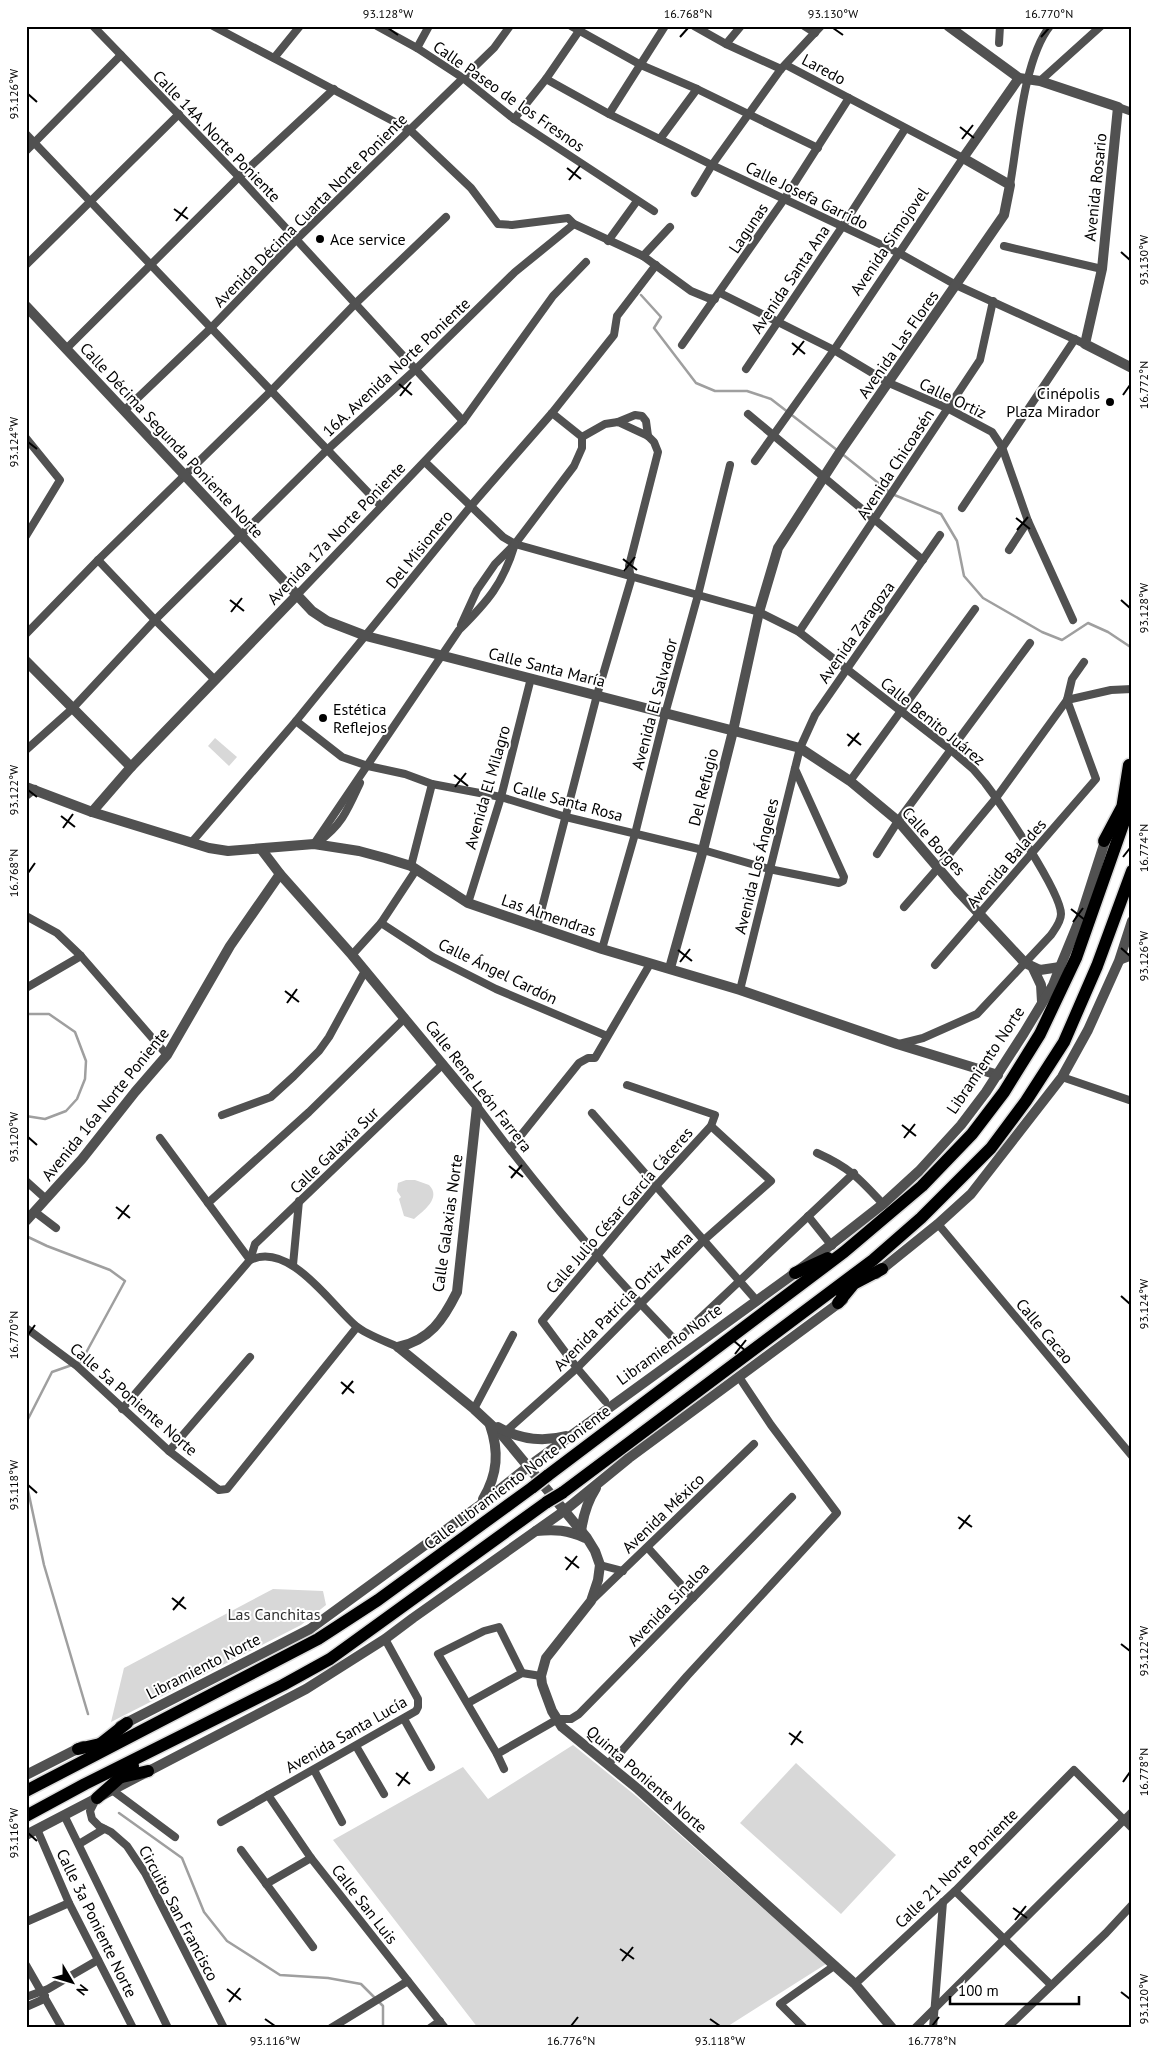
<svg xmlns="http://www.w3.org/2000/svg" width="1158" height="2054" viewBox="0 0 1158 2054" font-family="'PT Sans',sans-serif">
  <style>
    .green { fill: #d8d8d8 }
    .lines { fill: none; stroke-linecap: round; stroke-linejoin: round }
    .stream { stroke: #9f9f9f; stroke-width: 2.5 }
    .trunk-casing { stroke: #dbdbdb; stroke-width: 15 }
    .minor { stroke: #515151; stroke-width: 8 }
    .tertiary { stroke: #515151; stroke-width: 10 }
    .trunk { stroke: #000; stroke-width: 12 }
    .trunk-bridge-casing { stroke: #dbdbdb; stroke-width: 15; stroke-linecap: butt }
    .trunk-bridge { stroke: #000; stroke-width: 12 }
    .ticks { fill: none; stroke: #000; stroke-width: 2 }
    .poi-dot { fill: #000; stroke: #fff; stroke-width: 2 }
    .labels { text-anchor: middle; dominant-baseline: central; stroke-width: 4; stroke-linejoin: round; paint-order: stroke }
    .street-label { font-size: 16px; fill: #000; stroke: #fff }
    .poi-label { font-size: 16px; fill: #000; stroke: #fff; text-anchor: start }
    .park-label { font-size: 16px; fill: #2f2f2f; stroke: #fff }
    .neatline { fill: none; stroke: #000; stroke-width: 2 }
    .ticks-label { font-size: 12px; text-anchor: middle; fill: #000 }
  </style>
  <rect width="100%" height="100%" fill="#fff"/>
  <!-- green -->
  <g class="green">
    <polygon points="215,738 237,757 229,766 208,746"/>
    <path d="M406,1180H415L429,1185C442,1198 423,1211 414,1219L404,1216L399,1199L401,1197L397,1191L398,1183Z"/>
    <polygon points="273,1589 323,1591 326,1605 301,1625 111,1722 124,1668"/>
    <polygon points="573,1745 636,1796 826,1964 725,2028 478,2028 333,1840 463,1767 488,1799"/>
    <polygon points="796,1763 896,1855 841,1914 740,1823"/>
  </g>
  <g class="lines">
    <!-- stream -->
    <g class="stream">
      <polyline points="641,295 661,317 654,328 696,383 715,391 747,391 771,399 837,450"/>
      <polyline points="841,453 892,494 941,514 957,541 964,576 983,598 1042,632 1062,640 1088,623 1108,632 1132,648"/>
      <polyline points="26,1014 49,1014 75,1032 86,1061 85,1079 77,1099 66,1111 45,1119 26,1116"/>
      <polyline points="26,1236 47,1246 110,1270 125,1281 81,1362 77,1363"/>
      <polyline points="26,1423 52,1372 72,1365"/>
      <polyline points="26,1481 44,1565 88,1714"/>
      <polyline points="119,1813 182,1858 204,1912 227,1941 280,1975 328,1978 361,1984 383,2006 383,2028"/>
    </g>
    <defs>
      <g id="trunk">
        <polyline points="1122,809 1129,765"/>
        <polyline points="1104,841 1121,809"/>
        <polyline points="795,1273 828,1258"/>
        <polyline points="840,1291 882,1269"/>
        <polyline points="838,1303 852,1286"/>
        <polyline points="547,1476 844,1252 922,1186 972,1134 1004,1092 1040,1034 1076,958 1132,799"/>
        <polyline points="562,1493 873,1260 921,1218 991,1148 1026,1101 1064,1042 1097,966 1132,871"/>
        <polyline points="78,1749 100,1744"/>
        <polyline points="94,1749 127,1723"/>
        <polyline points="122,1777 148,1771"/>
        <polyline points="26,1791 318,1639 378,1600 533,1487"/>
        <polyline points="97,1798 133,1766"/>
        <polyline points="26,1816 85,1784 283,1685 330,1659 547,1502"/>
      </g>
    </defs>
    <!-- trunk casing -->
    <use href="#trunk" class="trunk-casing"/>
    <!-- minor -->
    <g class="minor">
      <polyline points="93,26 239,177 463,421"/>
      <polyline points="213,26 410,130 471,188 498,224 512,225 568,218 574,224 643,256 691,291 708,298 715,299"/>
      <polyline points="377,26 417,48 463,78 514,119 654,211"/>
      <polyline points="571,26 641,65 697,89 818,148"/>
      <polyline points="694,26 726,44 781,69"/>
      <polyline points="804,26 815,33"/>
      <polyline points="999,43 1000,26"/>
      <polyline points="726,44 741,26"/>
      <polyline points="417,48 429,26"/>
      <polyline points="274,58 300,26"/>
      <polyline points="546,79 609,114 712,165 899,253 956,285 1085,344"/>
      <polyline points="1040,81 1101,26"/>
      <polyline points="1118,107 1132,112"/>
      <polyline points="609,114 665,26"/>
      <polyline points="514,119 546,79 581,28"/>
      <polyline points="26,134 381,506"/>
      <polyline points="660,139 697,89"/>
      <polyline points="26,151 121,55"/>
      <path d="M1010,185C1018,141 1023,60 1050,26"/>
      <polyline points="695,193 712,165 781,69 821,26"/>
      <polyline points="608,241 637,201"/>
      <polyline points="1004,246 1102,269"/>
      <polyline points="643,256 670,227"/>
      <polyline points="26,265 179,114"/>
      <polyline points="720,293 834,350 889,383 947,408 992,432 1002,447 1028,521 1073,620"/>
      <polyline points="682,345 785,198 849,98"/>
      <polyline points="66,349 239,177 334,89"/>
      <polyline points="746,369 842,227 905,129"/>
      <polyline points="125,410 210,329 296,240 494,48 510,26"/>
      <polyline points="552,413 582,437"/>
      <polyline points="748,414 923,560"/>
      <polyline points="618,422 635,415 642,416 646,421 648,436"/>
      <polyline points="26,438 60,480 26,536"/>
      <polyline points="755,461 834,350 963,158 786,65"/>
      <path d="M425,462L503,537L515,544L759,612L799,632L951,750L973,769L985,783C1001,804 1061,892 1061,914C1061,922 1055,929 1051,935L977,1014L923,1038L899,1044"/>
      <polyline points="962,508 1075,339"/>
      <polyline points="1009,550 1028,521"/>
      <polyline points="98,560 155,620 214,679"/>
      <polyline points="297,595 463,421 553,296 586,262"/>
      <polyline points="461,625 477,590 495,564 515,544 574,466 582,448 582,437"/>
      <polyline points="799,632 980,360 993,301"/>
      <polyline points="26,634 98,560 270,392 356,303 446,217"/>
      <polyline points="296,721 342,757 368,766 405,774 432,784 501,797 566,817 703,850 769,869 839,883 843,881 844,877 795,769"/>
      <polyline points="26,750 72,709 155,620 327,450 416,369 515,272 574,224"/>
      <polyline points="850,781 975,609"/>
      <polyline points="26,796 35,789"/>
      <path d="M318,842C342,825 348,809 360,783"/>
      <polyline points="191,843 296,721 470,507 552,413 614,335 617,316 656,265"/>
      <path d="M314,844L459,630C488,601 503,584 515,544"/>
      <polyline points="877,854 898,821 1030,643"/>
      <polyline points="411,866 432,784"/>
      <polyline points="468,903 501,797 531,678"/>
      <polyline points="904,907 938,868 996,798 1067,700 1072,679 1084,662"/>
      <polyline points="26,916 57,933 81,956 167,1055"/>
      <polyline points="381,923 433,957 496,989 607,1036"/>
      <polyline points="537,927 597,695 631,580 629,566 658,452 654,442 648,436 618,422 605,424 582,437"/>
      <polyline points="602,949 635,834 665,714 698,595 730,465"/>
      <polyline points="352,955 381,923 416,870"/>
      <polyline points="1119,961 1132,956"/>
      <polyline points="935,965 1096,779 1067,700 1111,690 1132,689"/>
      <polyline points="26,988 81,956"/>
      <polyline points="740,990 800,748 815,715 940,535"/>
      <polyline points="1062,1077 1132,1101"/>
      <path d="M477,1106C538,1188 604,1267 676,1341L854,1173"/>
      <polyline points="592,1113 757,1301"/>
      <polyline points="222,1115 271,1097 294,1076 319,1051 329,1037 365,971"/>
      <polyline points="160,1138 250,1260"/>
      <polyline points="510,1149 579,1063 588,1058 595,1058 650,964"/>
      <path d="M817,1153C850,1168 859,1178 883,1204"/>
      <polyline points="26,1181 46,1199"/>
      <polyline points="208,1203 309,1112 405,1018"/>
      <polyline points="35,1212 56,1228"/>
      <polyline points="808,1216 832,1246"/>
      <polyline points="938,1224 1132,1456"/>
      <path d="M250,1260C290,1241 331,1305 356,1326C367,1335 385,1341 398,1347"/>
      <polyline points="293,1265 299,1201"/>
      <polyline points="26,1328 77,1366 169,1451 219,1490 227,1489 357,1327"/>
      <polyline points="605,1401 577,1368 542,1321 655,1187 711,1126 715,1115 627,1085"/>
      <polyline points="122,1409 250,1260 255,1244 443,1064"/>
      <polyline points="474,1409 513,1335"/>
      <polyline points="504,1433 577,1368 704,1240 771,1181 711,1126"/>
      <polyline points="169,1451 250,1357"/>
      <polyline points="648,1548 693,1598"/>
      <polyline points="600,1565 623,1571"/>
      <polyline points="592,1600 754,1444"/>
      <polyline points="468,1703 522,1673 541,1676"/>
      <polyline points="404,1719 431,1767"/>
      <polyline points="356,1746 384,1794"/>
      <polyline points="497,1754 558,1719 571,1719 579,1714 792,1497"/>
      <polyline points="607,1764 619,1754 687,1676 837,1513 771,1425 739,1377"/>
      <polyline points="504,1769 497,1754 438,1654 484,1631 499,1627 522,1673"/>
      <polyline points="314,1770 342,1822"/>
      <polyline points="112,1790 175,1837"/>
      <polyline points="268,1795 311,1858 445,2028"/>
      <polyline points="96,1799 90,1811 92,1819 99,1826 111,1832 127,1846 145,1873 224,2028"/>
      <polyline points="64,1815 168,2028"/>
      <polyline points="221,1822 416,1711 418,1707 418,1699 385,1639"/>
      <polyline points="37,1829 69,1903 133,2028"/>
      <polyline points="79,1844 104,1829"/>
      <polyline points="241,1850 313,1947"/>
      <polyline points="266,1884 311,1858"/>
      <polyline points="955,1891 1051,1985"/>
      <polyline points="26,1922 69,1903"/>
      <polyline points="26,1965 62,2028"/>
      <polyline points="855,1984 955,1891 1074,1770 1132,1828"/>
      <polyline points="26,1997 48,1989 98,1960"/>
      <polyline points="26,2007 44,1999 45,1996"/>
      <polyline points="331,2028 408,1981"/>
      <polyline points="430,2028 440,2021"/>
      <polyline points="804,2028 780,2004 834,1966"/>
      <polyline points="915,2028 1132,1812"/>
      <polyline points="933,2028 943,1902"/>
      <polyline points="1007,2028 1106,1933 1132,1905"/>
    </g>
    <!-- tertiary -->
    <g class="tertiary">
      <polyline points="948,26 1019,78 1040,81 1118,107 1102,269 1085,344 1132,368"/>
      <polyline points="26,306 312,611 327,621 366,636 800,748 850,781 898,821 957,890 1025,963 1040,970 1060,967"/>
      <polyline points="26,661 131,767"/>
      <polyline points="26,787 92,812 209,848 228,851 314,844 359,851 385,858 411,866 468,903 602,949 740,990 897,1044 998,1075"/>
      <polyline points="92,812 131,767 297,595"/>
      <path d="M261,849L280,874L352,955L477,1106L457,1292C443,1320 430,1340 398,1347"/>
      <polyline points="670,968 703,850 733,731 759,612 778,548 840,452 1004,215 1010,185 963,158 1019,78"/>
      <polyline points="1033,968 1041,985 1042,1002"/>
      <polyline points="26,1221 82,1159 135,1092 167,1055 230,946 280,874"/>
      <polyline points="876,1274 938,1224 971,1194 1062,1077 1088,1030 1119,961 1132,921"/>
      <polyline points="398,1347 474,1409 502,1435 587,1538 595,1551 600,1565 598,1580 591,1601 546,1658 541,1676 542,1684 552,1711 562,1727 638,1789 855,1984 892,2028"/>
      <path d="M498,1427C519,1439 543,1442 566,1436"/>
      <path d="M483,1499C498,1474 499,1451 490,1425"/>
      <path d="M536,1531C555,1529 568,1530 585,1538"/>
      <path d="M581,1532C583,1516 587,1502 596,1488"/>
      <polyline points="120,1726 310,1629 480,1505 529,1466 795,1273 883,1204 919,1171 961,1125 986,1092 1024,1033 1053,985 1060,967 1081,916 1107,835"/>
      <polyline points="26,1775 83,1746"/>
      <polyline points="26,1835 306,1689 385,1639 413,1618 564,1511 629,1458 843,1300"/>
    </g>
    <!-- trunk -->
    <use href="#trunk" class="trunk"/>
    <defs>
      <g id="trunk-bridge">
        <polyline points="533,1487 547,1476"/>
        <polyline points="547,1502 562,1493"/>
      </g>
    </defs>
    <!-- trunk-bridge casing -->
    <use href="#trunk-bridge" class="trunk-bridge-casing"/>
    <!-- trunk-bridge -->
    <use href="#trunk-bridge" class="trunk-bridge"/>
  </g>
  <!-- ticks -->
  <path class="ticks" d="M388,28L398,35M833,28L843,35M680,37L688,28M1041,37L1049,28M28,94L37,102M960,127L974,138M962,139L973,125M567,168L581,179M569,180L580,166M174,209L188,219M176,221L187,207M1121,252L1130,260M792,343L805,354M793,355L804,341M399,384L412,395M1123,395L1130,385M400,396L411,382M28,442L37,449M1016,518L1030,529M1017,530L1028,517M623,559L637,570M624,571L635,557M230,600L244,611M1121,600L1130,608M231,612L242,598M847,734L861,745M848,746L859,733M454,775L468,786M455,787L466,773M28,790L37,797M61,816L75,827M63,828L73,814M1123,857L1130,848M28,873L35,863M1071,909L1085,920M1073,922L1083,908M1121,948L1130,956M678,950L692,961M680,962L690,949M285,991L299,1002M287,1003L297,989M902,1125L916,1136M28,1137L37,1145M904,1138L915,1124M509,1166L523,1177M511,1178L522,1165M116,1207L130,1218M118,1219L129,1205M1121,1296L1130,1304M28,1335L35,1325M734,1341L747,1352M735,1354L746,1340M341,1382L354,1393M342,1394L353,1381M28,1485L37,1493M958,1517L972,1527M959,1529L970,1515M565,1557L579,1568M566,1570L577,1556M172,1598L186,1609M173,1610L184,1597M1121,1644L1130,1651M789,1733L803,1743M791,1745L801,1731M396,1773L410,1784M1123,1782L1130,1772M398,1786L408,1772M28,1833L37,1841M1013,1908L1027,1918M1015,1920L1026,1906M620,1949L634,1959M622,1961L633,1947M227,1989L241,2000M1121,1992L1130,1999M229,2002L240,1988M265,2019L275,2026M710,2019L720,2026M571,2026L578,2017M932,2026L939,2017"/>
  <!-- markers -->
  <g class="poi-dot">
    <circle cx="320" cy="239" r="5"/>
    <circle cx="1110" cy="402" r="5"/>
    <circle cx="323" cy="718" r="5"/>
  </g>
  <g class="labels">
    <!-- street labels -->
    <g class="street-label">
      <text transform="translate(824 69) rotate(28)">Laredo</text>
      <text transform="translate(509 96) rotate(35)">Calle Paseo de los Fresnos</text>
      <text transform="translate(217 136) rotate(46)">Calle 14A. Norte Poniente</text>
      <text transform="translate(1095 187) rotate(-84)">Avenida Rosario</text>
      <text transform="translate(807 195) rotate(26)">Calle Josefa Garrido</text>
      <text transform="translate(310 210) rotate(-45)">Avenida Décima Cuarta Norte Poniente</text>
      <text transform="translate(748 228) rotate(-56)">Lagunas</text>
      <text transform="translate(889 241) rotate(-56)">Avenida Simojovel</text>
      <text transform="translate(790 279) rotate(-56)">Avenida Santa Ana</text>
      <text transform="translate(898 344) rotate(-55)">Avenida Las Flores</text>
      <text transform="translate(396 367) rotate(-43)">16A. Avenida Norte Poniente</text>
      <text transform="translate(953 398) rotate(26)">Calle Ortiz</text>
      <text transform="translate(172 440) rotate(47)">Calle Décima Segunda Poniente Norte</text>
      <text transform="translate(895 464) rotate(-57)">Avenida Chicoasén</text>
      <text transform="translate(336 533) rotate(-46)">Avenida 17a Norte Poniente</text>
      <text transform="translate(419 549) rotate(-51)">Del Misionero</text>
      <text transform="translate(856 632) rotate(-55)">Avenida Zaragoza</text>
      <text transform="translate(547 667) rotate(14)">Calle Santa María</text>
      <text transform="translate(654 704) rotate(-75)">Avenida El Salvador</text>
      <text transform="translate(933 721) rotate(39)">Calle Benito Juárez</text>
      <text transform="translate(487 787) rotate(-74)">Avenida El Milagro</text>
      <text transform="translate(703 787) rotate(-76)">Del Refugio</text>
      <text transform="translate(568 801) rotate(15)">Calle Santa Rosa</text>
      <text transform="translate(934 841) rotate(48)">Calle Borges</text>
      <text transform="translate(1006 863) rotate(-49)">Avenida Balades</text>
      <text transform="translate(756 866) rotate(-76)">Avenida Los Ángeles</text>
      <text transform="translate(549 915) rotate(19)">Las Almendras</text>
      <text transform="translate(498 971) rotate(26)">Calle Ángel Cardón</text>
      <text transform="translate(985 1060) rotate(-56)">Libramiento Norte</text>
      <text transform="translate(479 1086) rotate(52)">Calle Rene León Farrera</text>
      <text transform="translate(105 1104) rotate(-51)">Avenida 16a Norte Poniente</text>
      <text transform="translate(334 1150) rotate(-44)">Calle Galaxia Sur</text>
      <text transform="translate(619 1210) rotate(-49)">Calle Julio César García Cáceres</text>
      <text transform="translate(447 1223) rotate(-82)">Calle Galaxias Norte</text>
      <text transform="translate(623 1301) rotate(-45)">Avenida Patricia Ortiz Mena</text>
      <text transform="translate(1045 1331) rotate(50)">Calle Cacao</text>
      <text transform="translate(669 1344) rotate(-36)">Libramiento Norte</text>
      <text transform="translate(134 1399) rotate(41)">Calle 5a Poniente Norte</text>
      <text transform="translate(517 1477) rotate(-37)">Calle Libramiento Norte Poniente</text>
      <text transform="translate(663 1513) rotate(-44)">Avenida México</text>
      <text transform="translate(668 1604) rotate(-46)">Avenida Sinaloa</text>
      <text transform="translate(203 1666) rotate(-27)">Libramiento Norte</text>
      <text transform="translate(346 1734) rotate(-30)">Avenida Santa Lucía</text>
      <text transform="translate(647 1779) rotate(41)">Quinta Poniente Norte</text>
      <text transform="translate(956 1868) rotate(-44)">Calle 21 Norte Poniente</text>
      <text transform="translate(365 1904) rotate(52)">Calle San Luis</text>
      <text transform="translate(179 1913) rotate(62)">Circuito San Francisco</text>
      <text transform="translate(97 1923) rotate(64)">Calle 3a Poniente Norte</text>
    </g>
    <!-- poi labels -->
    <g class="poi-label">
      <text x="330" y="239">Ace service</text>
      <text x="1100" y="393" text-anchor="end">Cinépolis<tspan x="1100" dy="18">Plaza Mirador</tspan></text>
      <text x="333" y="709">Estética<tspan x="333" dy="18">Reflejos</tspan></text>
    </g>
    <!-- park labels -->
    <g class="park-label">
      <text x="274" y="1614">Las Canchitas</text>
    </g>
  </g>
  <!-- border -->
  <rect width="1158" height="2054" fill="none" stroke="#ffffff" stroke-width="55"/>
  <!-- north arrow -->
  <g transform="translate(72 1982) rotate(128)" stroke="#ffffff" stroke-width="4" paint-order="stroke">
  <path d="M0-4L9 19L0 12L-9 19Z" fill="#000000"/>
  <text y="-8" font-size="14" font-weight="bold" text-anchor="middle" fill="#000000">N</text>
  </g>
  <!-- scale -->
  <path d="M950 1996v8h129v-8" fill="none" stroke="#000000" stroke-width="2.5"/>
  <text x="958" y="1996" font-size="15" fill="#000000" stroke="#ffffff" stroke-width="4" paint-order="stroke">100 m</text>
  <rect x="28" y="28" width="1102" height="1998" class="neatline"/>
  <g class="ticks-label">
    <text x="388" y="18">93.128°W</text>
    <text x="688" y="18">16.768°N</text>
    <text x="833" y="18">93.130°W</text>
    <text x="1049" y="18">16.770°N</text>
    <text transform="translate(14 94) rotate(-90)" y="4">93.126°W</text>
    <text transform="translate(1144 260) rotate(-90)" y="4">93.130°W</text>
    <text transform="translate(1144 385) rotate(-90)" y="4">16.772°N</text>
    <text transform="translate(14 442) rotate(-90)" y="4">93.124°W</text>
    <text transform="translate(1144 608) rotate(-90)" y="4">93.128°W</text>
    <text transform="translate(14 790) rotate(-90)" y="4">93.122°W</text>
    <text transform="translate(1144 848) rotate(-90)" y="4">16.774°N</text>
    <text transform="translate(14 873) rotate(-90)" y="4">16.768°N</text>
    <text transform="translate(1144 956) rotate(-90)" y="4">93.126°W</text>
    <text transform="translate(14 1137) rotate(-90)" y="4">93.120°W</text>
    <text transform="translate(1144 1304) rotate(-90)" y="4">93.124°W</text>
    <text transform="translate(14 1335) rotate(-90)" y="4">16.770°N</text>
    <text transform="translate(14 1485) rotate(-90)" y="4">93.118°W</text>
    <text transform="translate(1144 1651) rotate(-90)" y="4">93.122°W</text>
    <text transform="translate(1144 1772) rotate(-90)" y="4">16.778°N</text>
    <text transform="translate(14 1833) rotate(-90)" y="4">93.116°W</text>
    <text transform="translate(1144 1999) rotate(-90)" y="4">93.120°W</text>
    <text x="275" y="2045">93.116°W</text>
    <text x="571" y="2045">16.776°N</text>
    <text x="720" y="2045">93.118°W</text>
    <text x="932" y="2045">16.778°N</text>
  </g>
</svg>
